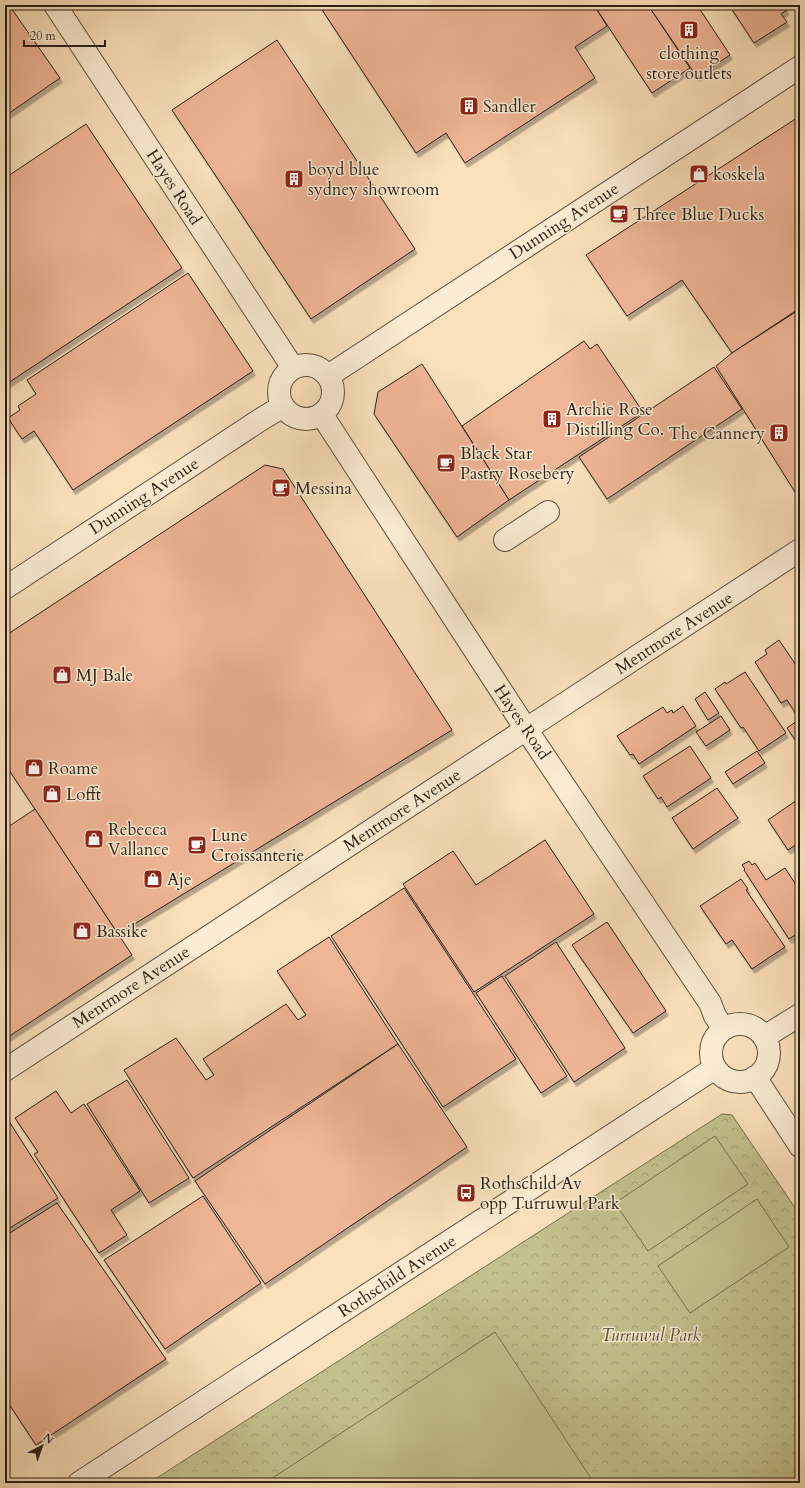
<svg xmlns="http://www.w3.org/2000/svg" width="805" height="1488" viewBox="0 0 805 1488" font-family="Cardo,serif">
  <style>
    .forest { fill: url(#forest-crowns); stroke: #767051 }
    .pitch { fill: #c3c18d; stroke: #767051 }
    .building { fill: #efb597; stroke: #281f15; filter: url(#shadow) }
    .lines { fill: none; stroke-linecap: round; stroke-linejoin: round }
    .minor-casing { stroke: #5c503f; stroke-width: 24 }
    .minor { stroke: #fcecd3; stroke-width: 22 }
    .labels { text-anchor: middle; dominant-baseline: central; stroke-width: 3; stroke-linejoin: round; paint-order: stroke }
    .poi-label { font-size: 17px; fill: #281f15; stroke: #fcecd3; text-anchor: start }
    .street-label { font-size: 17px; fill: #281f15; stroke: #fcecd3 }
    .park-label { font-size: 17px; font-style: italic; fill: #565039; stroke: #fcecd3 }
  </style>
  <defs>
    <pattern id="forest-crowns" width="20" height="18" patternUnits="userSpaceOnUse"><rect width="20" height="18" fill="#c3c18d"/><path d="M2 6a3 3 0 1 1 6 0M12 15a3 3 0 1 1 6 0" fill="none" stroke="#a8a579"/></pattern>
    <filter id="shadow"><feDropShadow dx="2.5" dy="4.5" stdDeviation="0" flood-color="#0004"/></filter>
  </defs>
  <rect width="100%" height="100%" fill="#fae1bc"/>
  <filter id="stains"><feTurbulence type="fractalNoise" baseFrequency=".005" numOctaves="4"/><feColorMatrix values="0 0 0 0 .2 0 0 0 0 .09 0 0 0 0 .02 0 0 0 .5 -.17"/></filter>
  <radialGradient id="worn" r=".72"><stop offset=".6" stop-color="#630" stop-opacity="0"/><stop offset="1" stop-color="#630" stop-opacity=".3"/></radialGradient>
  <!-- forest -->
  <polygon class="forest" points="722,1114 732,1115 800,1215 800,1483 149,1483"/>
  <!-- pitch -->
  <g class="pitch">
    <polygon points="715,1136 748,1184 648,1251 615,1203"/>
    <polygon points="757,1199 789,1247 690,1313 658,1266"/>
    <polygon points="495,1332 594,1483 265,1483"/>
  </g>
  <!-- building -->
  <g class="building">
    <polygon points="5,5 9,5 60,78 5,116"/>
    <polygon points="319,5 594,5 607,26 575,47 595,78 465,163 446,133 416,153"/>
    <polygon points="594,5 648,5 690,68 652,93"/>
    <polygon points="648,5 697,5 730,55 697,77"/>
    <polygon points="729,5 783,5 787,10 781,14 787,22 754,43"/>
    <polygon points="277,40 415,249 311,319 172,110"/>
    <polygon points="800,116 800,308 732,353 682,280 627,316 586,255"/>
    <polygon points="86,124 182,268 5,385 5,178"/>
    <polygon points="188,273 253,371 73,490 34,431 22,439 8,418 20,410 18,406 36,394 27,380"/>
    <polygon points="800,309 800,500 716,366 732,353"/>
    <polygon points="584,341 590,349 597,344 643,412 509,500 462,426"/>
    <polygon points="422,364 509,500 457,537 374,414 378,392"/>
    <polygon points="714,367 742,409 607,499 579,457"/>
    <polygon points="265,465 283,469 452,730 118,934 5,764 5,636"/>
    <polygon points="779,640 800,671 799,719 787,700 781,703 755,662 767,654 765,650"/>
    <polygon points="745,672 786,733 759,751 743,727 741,728 715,689 725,682 726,684"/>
    <polygon points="705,692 719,713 708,720 695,699"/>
    <polygon points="683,706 696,726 639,764 633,754 630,755 617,736 663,707 667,713 672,710 673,713"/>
    <polygon points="721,716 730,730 706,746 696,732"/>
    <polygon points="800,719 800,747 787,728"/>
    <polygon points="690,746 711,778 667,807 661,797 658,799 643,776"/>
    <polygon points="757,751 765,763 733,784 725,772"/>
    <polygon points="717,788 738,818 693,849 672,818"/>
    <polygon points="800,798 800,842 788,850 768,820"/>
    <polygon points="35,809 132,955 5,1039 5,829"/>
    <polygon points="545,840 594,914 474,992 403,884 453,851 476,885"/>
    <polygon points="749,861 752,865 755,863 766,880 785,868 800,891 800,932 789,939 744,870 745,869 742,865"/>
    <polygon points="741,879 748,889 746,890 785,947 752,969 732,940 726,944 700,906"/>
    <polygon points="404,888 516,1059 443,1107 331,936"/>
    <polygon points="607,922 666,1011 633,1033 572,945"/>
    <polygon points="329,937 398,1044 193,1178 124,1070 176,1038 206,1080 214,1075 203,1059 286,1004 298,1020 306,1015 277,971"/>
    <polygon points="556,942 625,1048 574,1082 505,976"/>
    <polygon points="502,976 567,1076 541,1093 476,993"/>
    <polygon points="398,1044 467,1147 265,1284 195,1181"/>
    <polygon points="127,1080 189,1178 149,1203 87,1104"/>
    <polygon points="56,1091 71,1113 84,1104 140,1191 111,1210 127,1235 99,1253 34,1154 38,1152 15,1118"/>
    <polygon points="5,1115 58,1198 5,1231"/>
    <polygon points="203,1196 261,1283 165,1349 104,1260"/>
    <polygon points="57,1203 166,1359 36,1445 5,1398 5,1236"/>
  </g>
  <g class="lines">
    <defs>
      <g id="minor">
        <polyline points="55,5 293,368"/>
        <circle cx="306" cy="392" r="27"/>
        <polyline points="328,376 800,67"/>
        <polyline points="322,415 526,729 710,1003 715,1016 724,1029"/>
        <polyline points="505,540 548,512"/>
        <polyline points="5,588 260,420 283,406"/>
        <circle cx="740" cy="1053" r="29"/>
        <polyline points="764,1037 800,1015"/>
        <polyline points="5,1070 800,550"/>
        <polyline points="755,1077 800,1146"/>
        <polyline points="79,1483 715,1068"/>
      </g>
    </defs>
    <!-- minor casing -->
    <use href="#minor" class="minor-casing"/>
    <!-- minor -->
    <use href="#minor" class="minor"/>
  </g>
  <!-- icons -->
  <defs>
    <symbol id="building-square" viewBox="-11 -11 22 22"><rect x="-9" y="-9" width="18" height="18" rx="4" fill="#8f2418" stroke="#fcecd3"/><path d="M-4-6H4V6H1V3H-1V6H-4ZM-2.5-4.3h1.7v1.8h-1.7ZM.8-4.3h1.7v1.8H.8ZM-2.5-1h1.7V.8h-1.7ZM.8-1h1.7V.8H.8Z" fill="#fff"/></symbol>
    <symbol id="shop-square" viewBox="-11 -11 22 22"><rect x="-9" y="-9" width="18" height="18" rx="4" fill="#8f2418" stroke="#fcecd3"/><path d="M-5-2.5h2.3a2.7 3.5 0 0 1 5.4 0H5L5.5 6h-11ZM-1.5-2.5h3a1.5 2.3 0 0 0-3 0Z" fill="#fff"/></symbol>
    <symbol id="cafe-square" viewBox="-11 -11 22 22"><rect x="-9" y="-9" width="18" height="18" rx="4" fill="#8f2418" stroke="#fcecd3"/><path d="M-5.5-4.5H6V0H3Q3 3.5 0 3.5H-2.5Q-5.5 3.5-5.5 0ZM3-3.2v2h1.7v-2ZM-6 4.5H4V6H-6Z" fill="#fff"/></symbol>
    <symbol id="bus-square" viewBox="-11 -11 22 22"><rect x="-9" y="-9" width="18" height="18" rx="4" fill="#8f2418" stroke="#fcecd3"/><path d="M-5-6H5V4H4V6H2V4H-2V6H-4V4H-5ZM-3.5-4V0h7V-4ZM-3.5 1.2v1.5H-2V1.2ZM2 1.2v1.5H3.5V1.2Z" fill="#fff"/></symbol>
  </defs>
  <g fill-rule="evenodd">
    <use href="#building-square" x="678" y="19" width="22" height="22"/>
    <use href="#building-square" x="458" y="95" width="22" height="22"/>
    <use href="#shop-square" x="688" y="163" width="22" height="22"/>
    <use href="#building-square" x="283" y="168" width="22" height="22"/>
    <use href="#cafe-square" x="608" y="203" width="22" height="22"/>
    <use href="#building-square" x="541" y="408" width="22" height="22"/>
    <use href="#building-square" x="768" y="422" width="22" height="22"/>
    <use href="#cafe-square" x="435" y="452" width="22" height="22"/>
    <use href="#cafe-square" x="270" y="477" width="22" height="22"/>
    <use href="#shop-square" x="51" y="664" width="22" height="22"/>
    <use href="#shop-square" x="23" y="757" width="22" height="22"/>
    <use href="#shop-square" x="41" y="783" width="22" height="22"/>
    <use href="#shop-square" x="83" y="828" width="22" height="22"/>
    <use href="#cafe-square" x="186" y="834" width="22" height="22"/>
    <use href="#shop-square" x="142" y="868" width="22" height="22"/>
    <use href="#shop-square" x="71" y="920" width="22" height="22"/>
    <use href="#bus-square" x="455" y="1182" width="22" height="22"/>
  </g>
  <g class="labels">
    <!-- poi labels -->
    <g class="poi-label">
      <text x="689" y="53" text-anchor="middle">clothing<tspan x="689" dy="20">store outlets</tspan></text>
      <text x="483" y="106">Sandler</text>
      <text x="308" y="169">boyd blue<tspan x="308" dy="20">sydney showroom</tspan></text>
      <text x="713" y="174">koskela</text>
      <text x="633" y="214">Three Blue Ducks</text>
      <text x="566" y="409">Archie Rose<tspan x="566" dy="20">Distilling Co.</tspan></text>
      <text x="765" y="433" text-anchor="end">The Cannery</text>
      <text x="460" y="453">Black Star<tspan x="460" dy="20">Pastry Rosebery</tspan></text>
      <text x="295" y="488">Messina</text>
      <text x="76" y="675">MJ Bale</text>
      <text x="48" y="768">Roame</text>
      <text x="66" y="794">Lofft</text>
      <text x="108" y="829">Rebecca<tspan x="108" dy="20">Vallance</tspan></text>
      <text x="211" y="835">Lune<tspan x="211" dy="20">Croissanterie</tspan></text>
      <text x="167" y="879">Aje</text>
      <text x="96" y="931">Bassike</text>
      <text x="480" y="1183">Rothschild Av<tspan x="480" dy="20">opp Turruwul Park</tspan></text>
    </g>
    <!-- street labels -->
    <g class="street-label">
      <text transform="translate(174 187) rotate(57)">Hayes Road</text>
      <text transform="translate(564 221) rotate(-33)">Dunning Avenue</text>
      <text transform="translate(144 496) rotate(-33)">Dunning Avenue</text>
      <text transform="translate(674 633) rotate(-33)">Mentmore Avenue</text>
      <text transform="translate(522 722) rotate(56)">Hayes Road</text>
      <text transform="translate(402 810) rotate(-33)">Mentmore Avenue</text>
      <text transform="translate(131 987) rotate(-33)">Mentmore Avenue</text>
      <text transform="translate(397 1276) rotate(-33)">Rothschild Avenue</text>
    </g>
    <!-- park labels -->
    <g class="park-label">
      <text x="651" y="1335">Turruwul Park</text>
    </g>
  </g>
  <!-- margin -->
  <rect width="805" height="1488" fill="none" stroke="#fae1bc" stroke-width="20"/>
  <rect x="6" y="6" width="793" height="1476" fill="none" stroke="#281f15" stroke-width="2"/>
  <rect x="10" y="10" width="785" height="1468" fill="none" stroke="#281f15"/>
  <!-- north arrow -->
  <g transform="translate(42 1446) rotate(41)" stroke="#fcecd3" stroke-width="3" paint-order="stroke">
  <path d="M0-3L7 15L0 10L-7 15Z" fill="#281f15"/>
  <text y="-6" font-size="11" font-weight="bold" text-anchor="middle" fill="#281f15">N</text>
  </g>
  <!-- scale -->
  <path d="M24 40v6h81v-6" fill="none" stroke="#281f15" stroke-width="2"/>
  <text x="30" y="40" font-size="12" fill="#281f15" stroke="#fcecd3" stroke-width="3" paint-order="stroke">20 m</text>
  <rect width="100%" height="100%" filter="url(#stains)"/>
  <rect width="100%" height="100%" fill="url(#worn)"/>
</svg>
